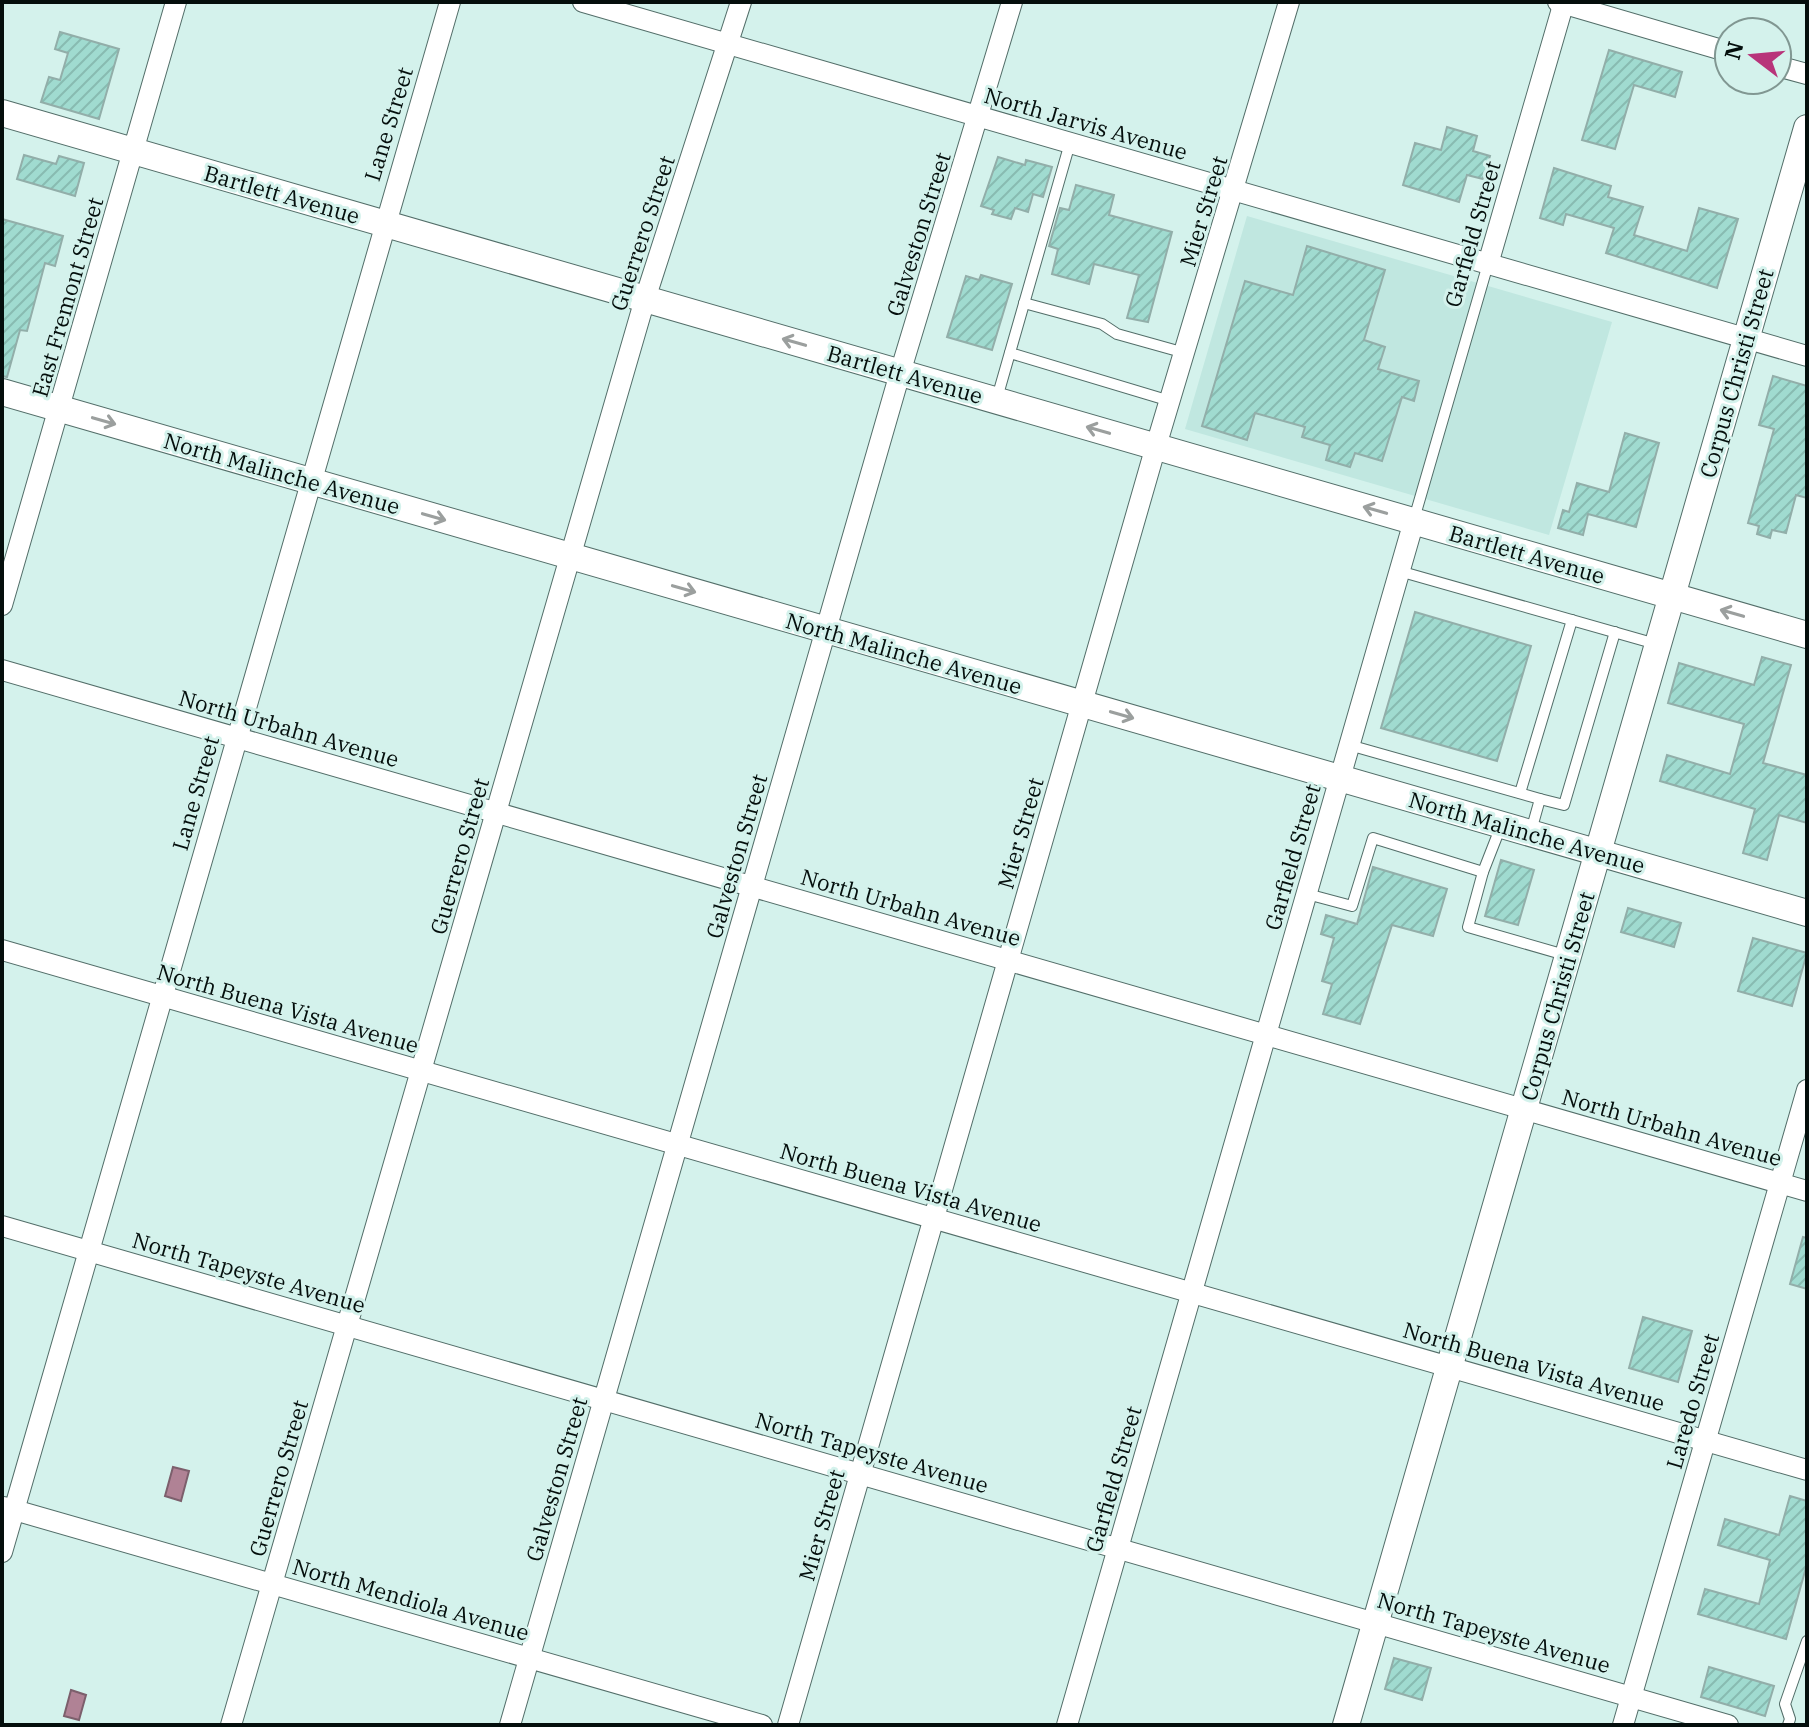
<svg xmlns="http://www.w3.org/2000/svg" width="1809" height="1727" viewBox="0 0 1809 1727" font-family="'IBM Plex Serif',serif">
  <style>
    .built { fill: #c0e7e0 }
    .water { fill: #b08295; stroke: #7c5f6c; stroke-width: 2 }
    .building { fill: url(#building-hatch); stroke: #92aea9; stroke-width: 2 }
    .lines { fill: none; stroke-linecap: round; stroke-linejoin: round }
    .service-casing { stroke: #536e69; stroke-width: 12 }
    .minor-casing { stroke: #536e69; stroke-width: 22 }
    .secondary-casing { stroke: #536e69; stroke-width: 28 }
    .service { stroke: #fff; stroke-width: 10 }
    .minor { stroke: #fff; stroke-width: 20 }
    .secondary { stroke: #fff; stroke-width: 26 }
    .oneway { stroke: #9b9f9e }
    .labels { text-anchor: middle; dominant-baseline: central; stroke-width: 6; stroke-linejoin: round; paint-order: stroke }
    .street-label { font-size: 22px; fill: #040e0c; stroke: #d4f2ec }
  </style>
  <defs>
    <pattern id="building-hatch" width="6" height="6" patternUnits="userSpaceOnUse" patternTransform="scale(2)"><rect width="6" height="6" fill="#a0dbd0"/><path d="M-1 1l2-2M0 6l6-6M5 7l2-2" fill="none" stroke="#88bbb1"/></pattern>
  </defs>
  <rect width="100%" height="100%" fill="#d4f2ec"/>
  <!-- built -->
  <polygon class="built" points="1247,216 1612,322 1549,535 1185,429"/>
  <!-- water -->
  <g class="water">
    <polygon points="173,1467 189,1471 181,1501 165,1496"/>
    <polygon points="71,1690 86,1695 79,1720 64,1716"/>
  </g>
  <!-- building -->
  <g class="building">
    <polygon points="60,32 119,49 99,119 41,102 49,77 60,80 68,53 55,49"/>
    <polygon points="1609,50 1682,72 1675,97 1634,85 1615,149 1582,140"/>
    <polygon points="1447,127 1477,136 1473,151 1490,156 1483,179 1467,175 1459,202 1403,185 1415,143 1441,150"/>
    <polygon points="24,155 56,164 59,156 84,163 75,196 17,179"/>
    <polygon points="998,157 1025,165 1026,160 1052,167 1043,197 1033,194 1028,212 1015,208 1011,219 992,214 994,210 981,206"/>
    <polygon points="1554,168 1611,186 1608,197 1643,207 1634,235 1687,251 1699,208 1738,219 1717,288 1606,253 1614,228 1566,214 1563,225 1540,218"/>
    <polygon points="1076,185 1114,195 1109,215 1172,232 1148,322 1127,318 1139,275 1094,264 1089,284 1052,274 1058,249 1049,246 1060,208 1069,210"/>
    <polygon points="2,219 63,236 55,266 45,263 27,331 20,330 7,377 2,376"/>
    <polygon points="1307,246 1385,270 1364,340 1385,347 1378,369 1419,381 1414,401 1402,397 1382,461 1355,453 1350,467 1326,460 1330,445 1302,437 1305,427 1255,413 1247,440 1202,426 1245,281 1293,295"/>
    <polygon points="981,275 1012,284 992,350 947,337 966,276 979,280"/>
    <polygon points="1773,376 1807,386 1807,498 1796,495 1786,533 1772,530 1770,538 1757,534 1759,526 1748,523 1774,429 1759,425"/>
    <polygon points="1625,433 1659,443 1636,527 1588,514 1583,535 1558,528 1563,510 1569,512 1577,483 1609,492"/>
    <polygon points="1415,612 1531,646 1497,761 1381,728"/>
    <polygon points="1762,657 1791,665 1763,763 1807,775 1807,823 1779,815 1767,860 1743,853 1755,809 1660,781 1667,755 1730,774 1744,724 1668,703 1679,663 1754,685"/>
    <polygon points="1501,860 1534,870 1518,925 1485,916"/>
    <polygon points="1373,867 1447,889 1433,936 1392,925 1360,1024 1323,1014 1332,984 1322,981 1334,938 1321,934 1326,915 1357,924"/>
    <polygon points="1628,908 1681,923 1674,947 1621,932"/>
    <polygon points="1753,938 1807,953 1792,1006 1738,991"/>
    <polygon points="1803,1237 1807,1238 1807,1289 1790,1284"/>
    <polygon points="1643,1317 1692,1331 1678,1382 1629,1368"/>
    <polygon points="1790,1496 1807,1501 1807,1564 1786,1639 1698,1614 1705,1589 1759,1604 1770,1560 1718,1545 1725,1519 1779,1535"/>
    <polygon points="1394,1658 1431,1668 1422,1700 1385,1689"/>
    <polygon points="1709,1667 1774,1686 1765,1716 1701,1697"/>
  </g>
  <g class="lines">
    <defs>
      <g id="service">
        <polyline points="1024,303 1102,324 1117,334 1185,353"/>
        <polyline points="1010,353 1170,401"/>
        <polyline points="997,398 1070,143"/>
        <polyline points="1414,519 1488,264"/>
        <polyline points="1399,571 1656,644"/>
        <polyline points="1349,745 1540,799 1531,831"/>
        <polyline points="1520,793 1572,620"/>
        <polyline points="1540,799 1564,805 1615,632"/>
        <polyline points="1501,826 1483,872 1468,927 1565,955"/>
        <polyline points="1307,894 1352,906 1373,838 1483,872"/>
        <polyline points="1788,1725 1790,1719 1785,1704 1807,1641"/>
      </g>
      <g id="minor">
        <polyline points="583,2 1807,356"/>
        <polyline points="1558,2 1729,52"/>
        <polyline points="1777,66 1807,74"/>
        <polyline points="1488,264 1564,2"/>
        <polyline points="2,605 176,2"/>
        <polyline points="2,670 1807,1191"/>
        <polyline points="2,950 1807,1470"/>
        <polyline points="2,1226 1728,1725"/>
        <polyline points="4,1507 762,1725"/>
        <polyline points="2,1552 450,2"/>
        <polyline points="231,1725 645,299 741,2"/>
        <polyline points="510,1725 900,373 1012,2"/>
        <polyline points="788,1725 1156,446 1289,2"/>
        <polyline points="1067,1725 1414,521"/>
        <polyline points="1623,1725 1807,1090"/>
      </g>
      <g id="secondary">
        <polyline points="2,113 1807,635"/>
        <polyline points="2,392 1807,913"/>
        <polyline points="1346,1725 1807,128"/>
      </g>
    </defs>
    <!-- service casing -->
    <use href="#service" class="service-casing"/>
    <!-- minor casing -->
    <use href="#minor" class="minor-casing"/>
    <!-- secondary casing -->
    <use href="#secondary" class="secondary-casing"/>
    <!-- service -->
    <use href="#service" class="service"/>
    <!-- minor -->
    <use href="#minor" class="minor"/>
    <!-- secondary -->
    <use href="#secondary" class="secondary"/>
  </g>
  <!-- one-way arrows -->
  <defs><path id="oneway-shaft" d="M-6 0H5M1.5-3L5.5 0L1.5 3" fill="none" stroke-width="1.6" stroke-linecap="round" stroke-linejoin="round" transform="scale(2)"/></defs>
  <g class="oneway">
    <use href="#oneway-shaft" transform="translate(794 342) rotate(-164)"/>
    <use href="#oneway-shaft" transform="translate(104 421) rotate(16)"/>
    <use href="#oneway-shaft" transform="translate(1098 430) rotate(-164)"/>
    <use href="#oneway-shaft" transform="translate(1375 510) rotate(-164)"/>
    <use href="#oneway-shaft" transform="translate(434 517) rotate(16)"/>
    <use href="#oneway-shaft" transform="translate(684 589) rotate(16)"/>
    <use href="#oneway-shaft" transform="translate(1732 613) rotate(-164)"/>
    <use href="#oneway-shaft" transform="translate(1122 715) rotate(16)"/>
  </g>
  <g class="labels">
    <!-- street labels -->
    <g class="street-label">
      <text transform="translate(1086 123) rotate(16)">North Jarvis Avenue</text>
      <text transform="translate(388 124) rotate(-73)">Lane Street</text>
      <text transform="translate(282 194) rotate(16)">Bartlett Avenue</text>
      <text transform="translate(1203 211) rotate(-73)">Mier Street</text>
      <text transform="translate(642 233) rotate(-72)">Guerrero Street</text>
      <text transform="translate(918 234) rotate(-73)">Galveston Street</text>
      <text transform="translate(1472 234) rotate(-74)">Garfield Street</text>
      <text transform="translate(67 297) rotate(-74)">East Fremont Street</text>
      <text transform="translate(1736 373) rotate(-74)">Corpus Christi Street</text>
      <text transform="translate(905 374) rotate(16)">Bartlett Avenue</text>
      <text transform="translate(282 473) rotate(16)">North Malinche Avenue</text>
      <text transform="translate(1527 554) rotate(16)">Bartlett Avenue</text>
      <text transform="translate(904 653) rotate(16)">North Malinche Avenue</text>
      <text transform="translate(289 728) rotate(16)">North Urbahn Avenue</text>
      <text transform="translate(195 793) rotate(-74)">Lane Street</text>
      <text transform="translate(1527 832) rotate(16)">North Malinche Avenue</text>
      <text transform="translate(1020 833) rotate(-74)">Mier Street</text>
      <text transform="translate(459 856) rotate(-74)">Guerrero Street</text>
      <text transform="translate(736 856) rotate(-74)">Galveston Street</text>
      <text transform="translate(1292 857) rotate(-74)">Garfield Street</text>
      <text transform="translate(911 907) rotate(16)">North Urbahn Avenue</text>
      <text transform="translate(1557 996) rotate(-74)">Corpus Christi Street</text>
      <text transform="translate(288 1008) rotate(16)">North Buena Vista Avenue</text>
      <text transform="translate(1672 1127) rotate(16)">North Urbahn Avenue</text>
      <text transform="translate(911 1187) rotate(16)">North Buena Vista Avenue</text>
      <text transform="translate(249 1272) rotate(16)">North Tapeyste Avenue</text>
      <text transform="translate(1534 1366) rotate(16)">North Buena Vista Avenue</text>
      <text transform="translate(1692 1401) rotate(-74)">Laredo Street</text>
      <text transform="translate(872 1452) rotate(16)">North Tapeyste Avenue</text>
      <text transform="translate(278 1478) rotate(-74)">Guerrero Street</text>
      <text transform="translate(556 1479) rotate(-74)">Galveston Street</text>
      <text transform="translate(1113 1479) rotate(-74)">Garfield Street</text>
      <text transform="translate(821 1525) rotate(-74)">Mier Street</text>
      <text transform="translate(411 1599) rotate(16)">North Mendiola Avenue</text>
      <text transform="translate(1494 1632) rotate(16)">North Tapeyste Avenue</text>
    </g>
  </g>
  <!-- border -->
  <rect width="1809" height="1727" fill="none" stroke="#040e0c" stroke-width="8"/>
  <!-- north arrow -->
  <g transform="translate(1753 56) rotate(286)"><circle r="38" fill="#d4f2ec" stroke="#819792" stroke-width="2"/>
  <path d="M0-6L14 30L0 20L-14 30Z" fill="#b8347a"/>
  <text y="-12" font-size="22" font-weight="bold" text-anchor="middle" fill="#040e0c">N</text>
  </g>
</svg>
